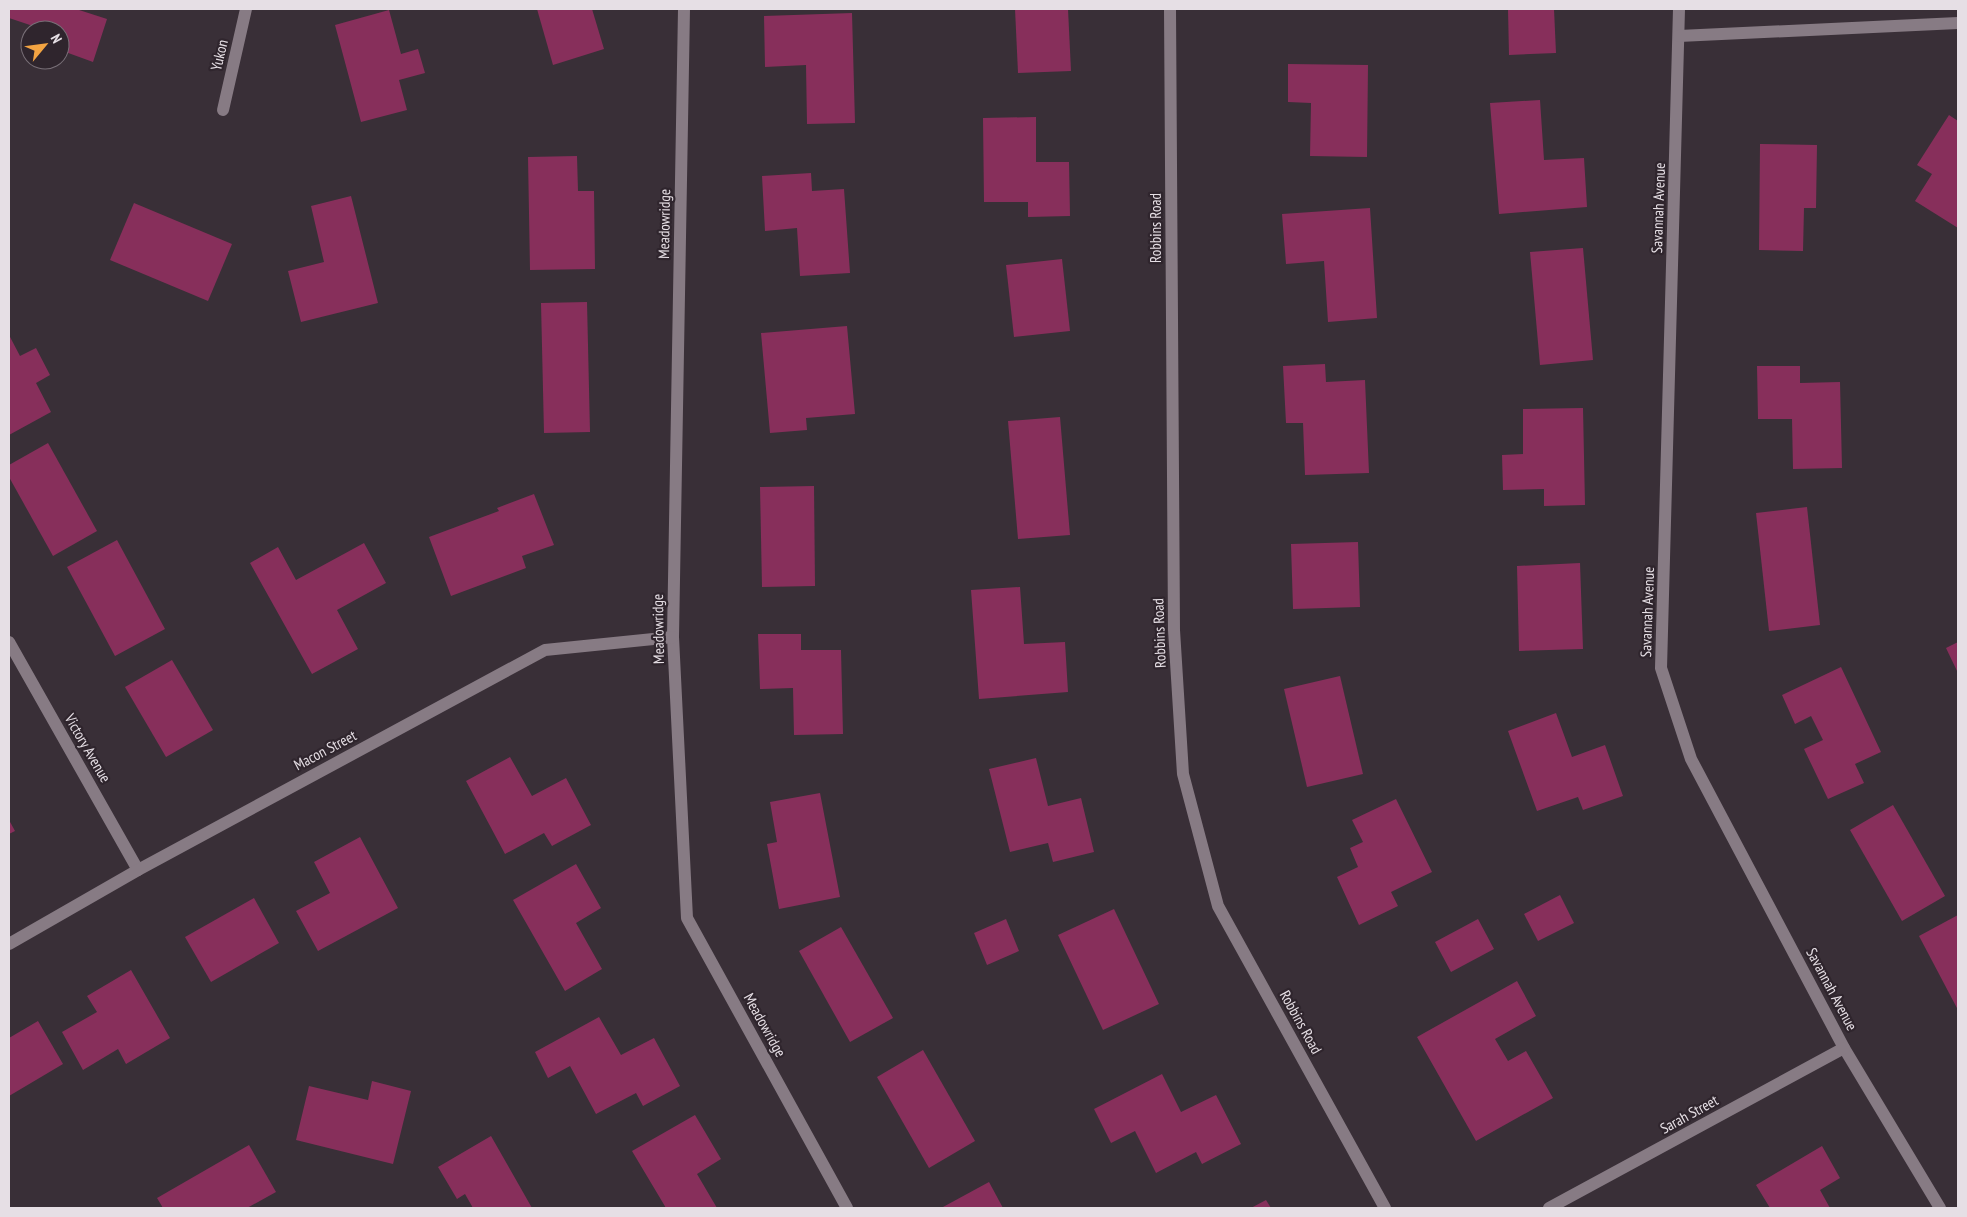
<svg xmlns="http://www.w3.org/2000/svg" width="1967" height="1217" viewBox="0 0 1967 1217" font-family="'PT Sans Narrow',sans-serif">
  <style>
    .building { fill: #872f5b }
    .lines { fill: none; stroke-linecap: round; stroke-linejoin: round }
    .street { stroke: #877b84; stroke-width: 12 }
    .labels { text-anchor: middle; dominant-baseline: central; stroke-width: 4.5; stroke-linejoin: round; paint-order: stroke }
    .street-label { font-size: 15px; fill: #e6dfe5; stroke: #2f252d }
  </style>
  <rect width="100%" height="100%" fill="#392f37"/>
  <!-- building -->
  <g class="building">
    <polygon points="9,9 76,9 107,19 93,62 60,50 60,30 45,30 9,18"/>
    <polygon points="537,9 592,9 604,49 553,65"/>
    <polygon points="1015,9 1068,9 1071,71 1018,73"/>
    <polygon points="1508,9 1554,9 1556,53 1509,55"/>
    <polygon points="389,10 401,54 418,49 425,73 399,80 407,110 361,122 335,25"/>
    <polygon points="852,13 855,123 807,124 806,65 765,67 764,16"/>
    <polygon points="1288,64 1368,65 1367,157 1310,156 1311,103 1288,102"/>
    <polygon points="1540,100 1544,160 1584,158 1587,207 1499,214 1490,103"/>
    <polygon points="1949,115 1958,121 1958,228 1915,201 1932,174 1917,165"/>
    <polygon points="1036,117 1036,162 1069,162 1070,216 1028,217 1028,202 984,202 983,118"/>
    <polygon points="1760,144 1817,145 1816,208 1804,208 1803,251 1759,250"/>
    <polygon points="577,156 578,191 594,191 595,269 530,270 528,157"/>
    <polygon points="811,173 812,191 844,189 850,273 800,276 797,228 765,231 762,176"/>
    <polygon points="351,196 378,303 301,322 288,271 324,262 311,206"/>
    <polygon points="134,203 232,244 208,301 110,260"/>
    <polygon points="1370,208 1377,318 1328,322 1324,261 1286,264 1282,214"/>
    <polygon points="1583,248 1593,360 1540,365 1530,252"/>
    <polygon points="1062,259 1070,331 1014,337 1006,265"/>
    <polygon points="587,302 590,432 544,433 541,303"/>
    <polygon points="847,326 855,414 806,418 807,430 770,433 761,333"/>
    <polygon points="9,335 20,356 36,348 50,375 36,383 51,412 9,435"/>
    <polygon points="1325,364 1326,382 1365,380 1369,473 1305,475 1303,423 1286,423 1283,366"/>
    <polygon points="1757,366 1800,366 1800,383 1840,382 1842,468 1793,469 1792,419 1758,419"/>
    <polygon points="1583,408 1585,505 1544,506 1544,489 1503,490 1502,455 1523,454 1523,409"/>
    <polygon points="1060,417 1070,535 1018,539 1008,421"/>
    <polygon points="48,443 97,531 53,556 9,477 9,465"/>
    <polygon points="814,486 815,586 762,587 760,487"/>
    <polygon points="534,494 554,545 522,556 526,568 451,596 429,537 499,511 497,508"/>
    <polygon points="1807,507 1820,625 1769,631 1756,513"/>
    <polygon points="117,540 165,629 115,656 67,567"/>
    <polygon points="1358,542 1360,607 1293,609 1291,544"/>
    <polygon points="364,543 386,583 337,610 358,649 312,674 250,563 278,547 296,580"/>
    <polygon points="1580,563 1583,649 1519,651 1517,566"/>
    <polygon points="1020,587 1024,644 1065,642 1068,692 979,699 971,590"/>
    <polygon points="758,634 801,634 801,650 841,650 843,734 794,735 793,688 760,689"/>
    <polygon points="1958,642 1958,673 1946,648"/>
    <polygon points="172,660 213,730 166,757 125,687"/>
    <polygon points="1841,667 1881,752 1855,764 1864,783 1828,799 1804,749 1823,740 1811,716 1795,724 1782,695"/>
    <polygon points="1340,676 1363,774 1307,787 1284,689"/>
    <polygon points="1556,713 1572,757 1605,745 1623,796 1583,810 1578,797 1537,811 1508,731"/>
    <polygon points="510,757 532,796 566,778 591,825 552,846 544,833 505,854 466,781"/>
    <polygon points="1036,758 1048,806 1081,798 1094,852 1053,862 1048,843 1010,852 989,769"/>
    <polygon points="820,793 840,897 779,909 767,844 777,842 770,802"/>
    <polygon points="1396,799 1432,872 1391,892 1398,906 1359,925 1337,877 1358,867 1350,848 1363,842 1352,820"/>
    <polygon points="1893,805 1945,896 1902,921 1850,830"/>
    <polygon points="9,820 15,831 9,834"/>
    <polygon points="360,837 398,908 318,951 296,911 330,893 314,862"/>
    <polygon points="576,864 601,908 576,923 602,969 565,991 513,900"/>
    <polygon points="1560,895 1574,923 1538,941 1524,914"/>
    <polygon points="254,898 279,943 211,982 185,937"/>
    <polygon points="1114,909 1159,1004 1103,1030 1058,935"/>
    <polygon points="1958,915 1958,1010 1919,936"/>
    <polygon points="1006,919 1019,951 987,965 974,933"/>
    <polygon points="1478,919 1494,949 1451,972 1435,942"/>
    <polygon points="841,927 893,1018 850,1042 799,951"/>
    <polygon points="131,970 170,1038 126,1064 118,1049 83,1070 62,1032 97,1012 87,996"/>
    <polygon points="1517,981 1536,1016 1495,1039 1508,1061 1526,1051 1553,1098 1476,1141 1417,1037"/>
    <polygon points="599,1017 621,1055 654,1038 680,1086 643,1106 636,1093 596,1114 570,1066 548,1078 535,1052"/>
    <polygon points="38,1021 63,1064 9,1096 9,1038"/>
    <polygon points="923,1050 975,1141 929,1168 877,1077"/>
    <polygon points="1162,1074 1181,1112 1216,1095 1241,1144 1202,1164 1196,1152 1156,1173 1135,1131 1111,1143 1094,1109"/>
    <polygon points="372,1081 411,1091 393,1164 296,1140 309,1086 368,1100"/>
    <polygon points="695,1115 721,1159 697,1174 717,1208 666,1208 632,1151"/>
    <polygon points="491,1136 532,1208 473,1208 465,1194 457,1199 438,1167"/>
    <polygon points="249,1145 276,1192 247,1208 163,1208 157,1198"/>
    <polygon points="1822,1146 1840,1178 1820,1190 1830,1208 1770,1208 1756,1185"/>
    <polygon points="989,1182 1003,1208 944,1208 943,1207"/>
    <polygon points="1266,1200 1271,1208 1251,1208"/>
  </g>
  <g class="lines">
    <!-- street -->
    <g class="street">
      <polyline points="684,9 673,637 687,918 847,1208"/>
      <polyline points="1170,9 1174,630 1183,774 1218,906 1385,1208"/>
      <polyline points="1679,9 1661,668 1691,759 1844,1048 1940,1208"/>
      <polyline points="1679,36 1958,23"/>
      <polyline points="223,110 246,9"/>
      <polyline points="9,642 138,870"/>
      <polyline points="9,944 138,870 545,650 673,637"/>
      <polyline points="1549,1208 1844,1048"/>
    </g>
  </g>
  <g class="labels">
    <!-- street labels -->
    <g class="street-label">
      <text transform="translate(219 55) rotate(-77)">Yukon</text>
      <text transform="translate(1658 208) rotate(-88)">Savannah Avenue</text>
      <text transform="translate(664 224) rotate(-89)">Meadowridge</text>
      <text transform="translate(1155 228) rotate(-90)">Robbins Road</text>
      <text transform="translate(1647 612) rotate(-88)">Savannah Avenue</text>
      <text transform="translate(658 629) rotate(-91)">Meadowridge</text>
      <text transform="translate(1159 633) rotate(-92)">Robbins Road</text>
      <text transform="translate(88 748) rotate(60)">Victory Avenue</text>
      <text transform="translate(325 750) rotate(-28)">Macon Street</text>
      <text transform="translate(1832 989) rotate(62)">Savannah Avenue</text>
      <text transform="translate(1301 1022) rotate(61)">Robbins Road</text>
      <text transform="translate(765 1025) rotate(61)">Meadowridge</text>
      <text transform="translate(1689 1114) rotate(-29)">Sarah Street</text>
    </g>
  </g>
  <!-- border -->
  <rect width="1967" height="1217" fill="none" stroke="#e6dfe5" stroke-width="20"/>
  <!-- north arrow -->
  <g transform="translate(45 45) rotate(61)"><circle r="24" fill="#2f252d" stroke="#786f77"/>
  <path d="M0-4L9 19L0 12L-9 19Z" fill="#f3a442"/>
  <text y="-8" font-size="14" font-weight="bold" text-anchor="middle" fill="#e6dfe5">N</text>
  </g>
</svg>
